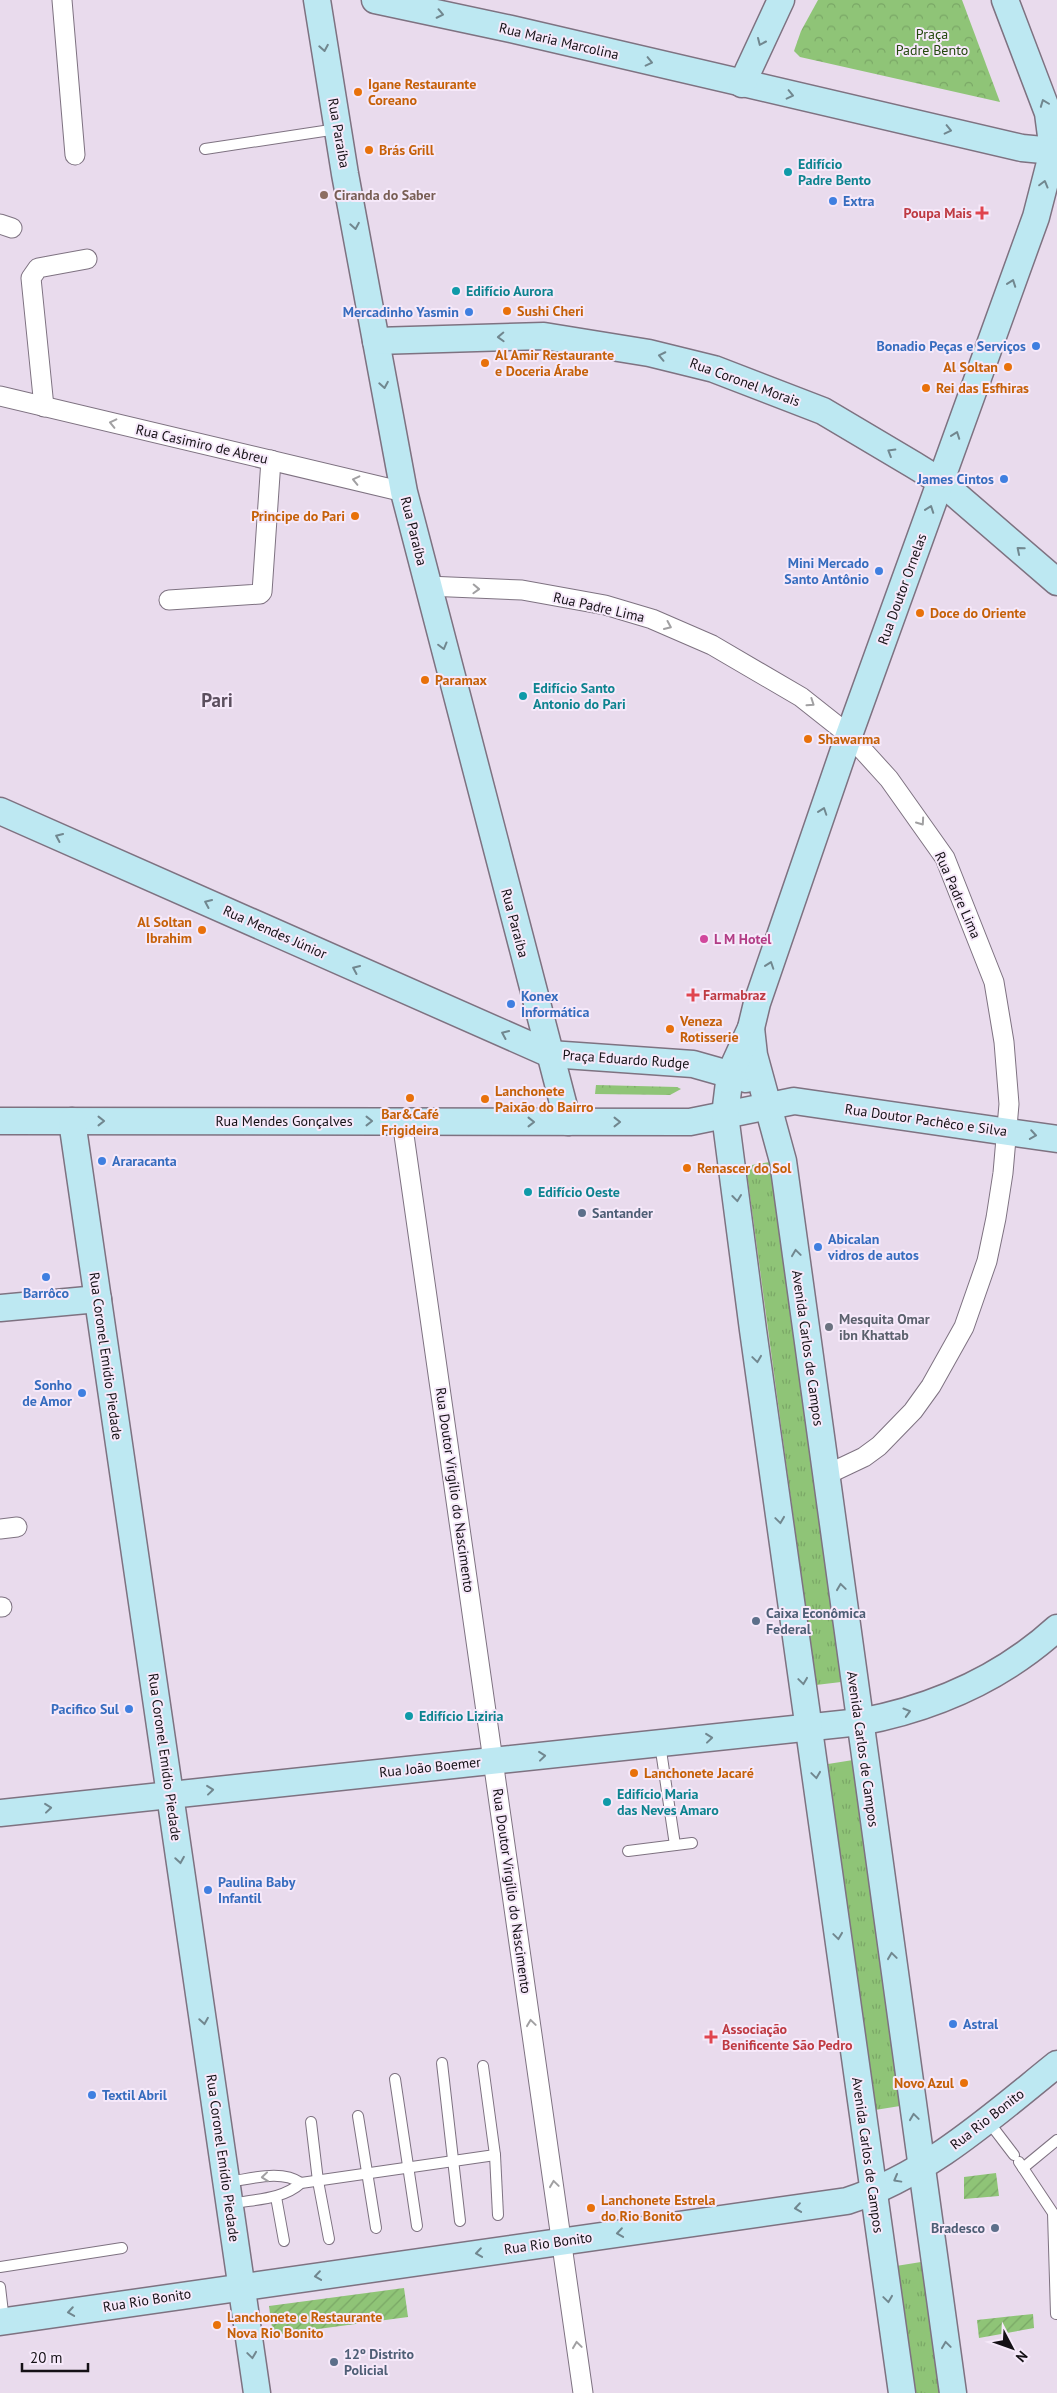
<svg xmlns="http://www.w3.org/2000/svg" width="1057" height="2393" viewBox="0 0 1057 2393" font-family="'PT Sans',sans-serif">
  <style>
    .grass { fill: url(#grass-tufts) }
    .park { fill: url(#park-crowns) }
    .garden { fill: url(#garden-furrows) }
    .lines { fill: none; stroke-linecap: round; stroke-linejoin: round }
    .lane-casing { stroke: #7e7281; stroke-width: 12 }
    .street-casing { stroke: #7e7281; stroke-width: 21 }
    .secondary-casing { stroke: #7e7281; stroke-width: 29 }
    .lane { stroke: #fff; stroke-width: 10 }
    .street { stroke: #fff; stroke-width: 19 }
    .secondary { stroke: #bde8f2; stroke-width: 26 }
    .oneway { stroke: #71878f }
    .oneway2 { stroke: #a1a0a2 }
    .food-dot { fill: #e8710a; stroke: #f6e9fa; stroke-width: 2 }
    .culture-dot { fill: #0f9aa8; stroke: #f6e9fa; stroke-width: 2 }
    .education-dot { fill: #8d6e63; stroke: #f6e9fa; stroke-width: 2 }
    .shop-dot { fill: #3f7fe0; stroke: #f6e9fa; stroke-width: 2 }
    .health-dot { fill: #e0444e; stroke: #f6e9fa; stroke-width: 2 }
    .hotel-dot { fill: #d1479c; stroke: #f6e9fa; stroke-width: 2 }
    .service-dot { fill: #5c6f8a; stroke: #f6e9fa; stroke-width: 2 }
    .worship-dot { fill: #6b7280; stroke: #f6e9fa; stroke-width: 2 }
    .labels { text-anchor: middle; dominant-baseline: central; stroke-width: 4; stroke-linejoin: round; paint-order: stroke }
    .park-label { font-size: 14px; fill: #24490e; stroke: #f6e9fa }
    .street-label { font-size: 14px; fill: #151116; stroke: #f6e9fa }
    .food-label { font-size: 14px; font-weight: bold; fill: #c56008; stroke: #f6e9fa; text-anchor: start }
    .culture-label { font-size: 14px; font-weight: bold; fill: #0d838f; stroke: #f6e9fa; text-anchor: start }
    .education-label { font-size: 14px; font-weight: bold; fill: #785e54; stroke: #f6e9fa; text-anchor: start }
    .shop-label { font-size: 14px; font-weight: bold; fill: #366cbe; stroke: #f6e9fa; text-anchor: start }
    .health-label { font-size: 14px; font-weight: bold; fill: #be3a42; stroke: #f6e9fa; text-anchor: start }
    .hotel-label { font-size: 14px; font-weight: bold; fill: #b23c85; stroke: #f6e9fa; text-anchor: start }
    .service-label { font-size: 14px; font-weight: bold; fill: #4e5e75; stroke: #f6e9fa; text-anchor: start }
    .worship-label { font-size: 14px; font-weight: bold; fill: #5b616d; stroke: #f6e9fa; text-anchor: start }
    .district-label { font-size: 19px; font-weight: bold; fill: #5b4f5e; stroke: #f6e9fa }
  </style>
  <defs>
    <pattern id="grass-tufts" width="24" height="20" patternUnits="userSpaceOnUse" patternTransform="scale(1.25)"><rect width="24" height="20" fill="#8fc477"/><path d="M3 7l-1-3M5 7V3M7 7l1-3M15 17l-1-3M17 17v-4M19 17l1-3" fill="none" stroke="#7aa766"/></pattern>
    <pattern id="park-crowns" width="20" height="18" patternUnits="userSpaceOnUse" patternTransform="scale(1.25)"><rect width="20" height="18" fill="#8fc477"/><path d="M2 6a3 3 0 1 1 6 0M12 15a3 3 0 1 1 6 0" fill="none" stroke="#7aa766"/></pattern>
    <pattern id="garden-furrows" width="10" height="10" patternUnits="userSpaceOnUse" patternTransform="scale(1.25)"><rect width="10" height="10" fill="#8fc477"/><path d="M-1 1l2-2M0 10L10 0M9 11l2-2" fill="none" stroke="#7aa766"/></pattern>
  </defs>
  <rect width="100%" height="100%" fill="#e9dbed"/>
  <!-- grass -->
  <g class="grass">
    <polygon points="770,1162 841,1682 816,1685 746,1166"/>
    <polygon points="853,1760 900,2106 875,2110 828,1764"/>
    <polygon points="921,2262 940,2393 915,2393 896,2266"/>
  </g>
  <!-- park -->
  <g class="park">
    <polygon points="818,0 962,0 1000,102 800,57 794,51 801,31"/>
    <polygon points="596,1085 677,1087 681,1089 670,1095 595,1094"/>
  </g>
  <!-- garden -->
  <g class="garden">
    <polygon points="996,2173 999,2196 964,2199 964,2177"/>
    <polygon points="404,2288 408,2317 273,2335 269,2306"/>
    <polygon points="1033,2314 1034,2328 979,2338 977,2320"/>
  </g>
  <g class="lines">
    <defs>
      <g id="lane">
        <polyline points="205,149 337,129"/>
        <polyline points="660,1744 675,1845"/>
        <polyline points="628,1851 692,1843"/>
        <polyline points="442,2063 460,2221"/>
        <polyline points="395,2079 417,2226"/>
        <polyline points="358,2116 376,2228"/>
        <polyline points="988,2121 1014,2155"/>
        <polyline points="311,2122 318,2181 329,2239"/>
        <polyline points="495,2155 498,2215"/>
        <polyline points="1019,2162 1053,2213 1056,2314"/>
        <polyline points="1023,2168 1057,2140"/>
        <path d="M228,2182C251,2179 281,2169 301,2183"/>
        <polyline points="276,2197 284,2241"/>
        <path d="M231,2204C254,2199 282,2200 301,2183L495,2155L483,2066"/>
        <polyline points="0,2267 122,2248"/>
        <polyline points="0,2287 4,2321"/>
      </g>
      <g id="street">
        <polyline points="62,0 75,155"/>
        <polyline points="0,224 12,228"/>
        <polyline points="0,396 404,492"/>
        <polyline points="44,407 31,278 38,268 87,259"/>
        <polyline points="427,586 522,590 605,605 652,619 712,645 801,697 849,735 889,779 945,858 994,982 1004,1042 1009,1104 1003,1173 996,1218 987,1261 964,1327 931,1386 913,1411 879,1446 864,1457 826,1475"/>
        <polyline points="169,600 260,594 262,592 271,460"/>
        <polyline points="402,1121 583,2393"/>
        <polyline points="0,1529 17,1527"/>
        <polyline points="0,1607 2,1607"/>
      </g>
      <g id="secondary">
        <polyline points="317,0 345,174 404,492 568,1122"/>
        <polyline points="375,0 511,29 1022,148 1053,151"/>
        <polyline points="1005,0 1048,113 1053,151 1057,160"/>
        <polyline points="742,84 781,0"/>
        <polyline points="376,341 544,336 649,353 714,369 823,411 914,465 940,481 1057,582"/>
        <polyline points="0,811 550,1054 693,1064 746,1079"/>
        <polyline points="751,1028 754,1055 783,1161 953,2393"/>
        <polyline points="0,1121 690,1122 794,1101 1057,1139"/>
        <polyline points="72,1121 257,2393"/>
        <polyline points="0,1308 98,1299"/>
        <path d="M0,1813L860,1722C934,1708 1001,1679 1057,1628"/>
        <path d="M0,2322L847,2201C929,2174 991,2117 1057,2064"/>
        <polyline points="902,2393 753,1330 725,1115 730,1074 751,1028 757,1003 849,735 1036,217 1053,151"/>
      </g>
    </defs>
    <!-- lane casing -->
    <use href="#lane" class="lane-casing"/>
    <!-- street casing -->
    <use href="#street" class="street-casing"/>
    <!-- secondary casing -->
    <use href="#secondary" class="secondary-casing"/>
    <!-- lane -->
    <use href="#lane" class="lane"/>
    <!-- street -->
    <use href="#street" class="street"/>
    <!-- secondary -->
    <use href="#secondary" class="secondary"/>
  </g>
  <!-- one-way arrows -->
  <defs><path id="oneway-chevron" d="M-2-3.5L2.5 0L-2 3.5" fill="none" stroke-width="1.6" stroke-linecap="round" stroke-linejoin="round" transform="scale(1.25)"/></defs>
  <g class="oneway">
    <use href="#oneway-chevron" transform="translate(440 14) rotate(12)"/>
    <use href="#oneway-chevron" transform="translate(761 42) rotate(114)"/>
    <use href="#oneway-chevron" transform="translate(324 48) rotate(80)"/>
    <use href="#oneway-chevron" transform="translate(649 62) rotate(13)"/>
    <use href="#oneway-chevron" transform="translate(790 95) rotate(13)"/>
    <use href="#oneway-chevron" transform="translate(1044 103) rotate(-111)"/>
    <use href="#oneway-chevron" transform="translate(948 130) rotate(13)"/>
    <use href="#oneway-chevron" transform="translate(1044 184) rotate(-75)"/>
    <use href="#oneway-chevron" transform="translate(355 226) rotate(80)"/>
    <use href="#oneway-chevron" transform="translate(1012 283) rotate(-70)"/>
    <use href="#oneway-chevron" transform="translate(501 337) rotate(178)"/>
    <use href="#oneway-chevron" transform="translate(662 356) rotate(-168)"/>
    <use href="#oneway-chevron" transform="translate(384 385) rotate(80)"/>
    <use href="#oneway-chevron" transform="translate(956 435) rotate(-70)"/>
    <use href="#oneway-chevron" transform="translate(891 452) rotate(-149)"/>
    <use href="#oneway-chevron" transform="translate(930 509) rotate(-70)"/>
    <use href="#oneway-chevron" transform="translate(1020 550) rotate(-140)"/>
    <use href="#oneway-chevron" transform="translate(443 646) rotate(75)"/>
    <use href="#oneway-chevron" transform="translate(823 811) rotate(-71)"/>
    <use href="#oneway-chevron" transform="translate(59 837) rotate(-156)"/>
    <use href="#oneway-chevron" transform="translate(208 903) rotate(-156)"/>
    <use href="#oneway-chevron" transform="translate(770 965) rotate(-71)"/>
    <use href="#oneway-chevron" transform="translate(356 969) rotate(-156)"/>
    <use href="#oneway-chevron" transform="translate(505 1034) rotate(-156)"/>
    <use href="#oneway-chevron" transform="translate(101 1121)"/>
    <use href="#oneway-chevron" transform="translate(369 1121)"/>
    <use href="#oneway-chevron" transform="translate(531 1122)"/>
    <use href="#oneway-chevron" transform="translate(617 1122)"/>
    <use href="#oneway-chevron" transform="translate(1033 1135) rotate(9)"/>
    <use href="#oneway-chevron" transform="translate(737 1198) rotate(83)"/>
    <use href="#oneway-chevron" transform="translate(796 1253) rotate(-98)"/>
    <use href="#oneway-chevron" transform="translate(757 1359) rotate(82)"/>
    <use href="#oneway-chevron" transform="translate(780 1520) rotate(82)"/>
    <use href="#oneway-chevron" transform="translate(841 1587) rotate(-98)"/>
    <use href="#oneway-chevron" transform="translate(803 1681) rotate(82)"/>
    <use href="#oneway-chevron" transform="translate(907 1712) rotate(-16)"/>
    <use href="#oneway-chevron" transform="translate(709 1738) rotate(-6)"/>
    <use href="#oneway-chevron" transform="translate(542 1756) rotate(-6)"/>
    <use href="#oneway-chevron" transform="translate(816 1775) rotate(82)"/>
    <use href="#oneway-chevron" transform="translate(210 1790) rotate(-6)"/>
    <use href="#oneway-chevron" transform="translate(48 1808) rotate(-6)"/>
    <use href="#oneway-chevron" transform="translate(180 1860) rotate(81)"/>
    <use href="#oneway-chevron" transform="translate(838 1936) rotate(82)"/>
    <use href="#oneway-chevron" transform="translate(892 1956) rotate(-98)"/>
    <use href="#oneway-chevron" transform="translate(204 2021) rotate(81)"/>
    <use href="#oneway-chevron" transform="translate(914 2117) rotate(-98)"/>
    <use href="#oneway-chevron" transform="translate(897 2179) rotate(151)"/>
    <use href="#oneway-chevron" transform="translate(798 2208) rotate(172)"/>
    <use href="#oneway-chevron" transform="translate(620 2233) rotate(172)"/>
    <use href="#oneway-chevron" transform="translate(479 2253) rotate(172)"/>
    <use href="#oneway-chevron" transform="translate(318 2276) rotate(172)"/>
    <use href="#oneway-chevron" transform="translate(888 2299) rotate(82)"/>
    <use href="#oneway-chevron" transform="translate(71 2312) rotate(171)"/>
    <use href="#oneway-chevron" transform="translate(946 2345) rotate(-98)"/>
    <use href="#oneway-chevron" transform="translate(252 2355) rotate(82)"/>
  </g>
  <g class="oneway2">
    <use href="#oneway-chevron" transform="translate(113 423) rotate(-167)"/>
    <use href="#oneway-chevron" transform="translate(356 480) rotate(-167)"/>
    <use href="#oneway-chevron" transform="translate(476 589) rotate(2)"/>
    <use href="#oneway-chevron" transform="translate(668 626) rotate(24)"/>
    <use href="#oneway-chevron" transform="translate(811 703) rotate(34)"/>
    <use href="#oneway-chevron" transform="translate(921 822) rotate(55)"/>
    <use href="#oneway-chevron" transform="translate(531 2023) rotate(-98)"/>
    <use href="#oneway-chevron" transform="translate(265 2177) rotate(174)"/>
    <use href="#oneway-chevron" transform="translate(554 2184) rotate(-98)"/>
    <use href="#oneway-chevron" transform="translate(577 2345) rotate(-98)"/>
  </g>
  <!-- markers -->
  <g class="food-dot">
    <circle cx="358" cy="92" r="5"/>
    <circle cx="369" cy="150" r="5"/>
    <circle cx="507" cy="311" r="5"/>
    <circle cx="485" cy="363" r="5"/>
    <circle cx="1008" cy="367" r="5"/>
    <circle cx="926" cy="388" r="5"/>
    <circle cx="355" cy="516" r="5"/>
    <circle cx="920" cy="613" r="5"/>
    <circle cx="425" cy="680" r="5"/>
    <circle cx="808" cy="739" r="5"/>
    <circle cx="202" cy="930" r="5"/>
    <circle cx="670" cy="1029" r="5"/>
    <circle cx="410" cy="1098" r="5"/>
    <circle cx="485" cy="1099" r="5"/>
    <circle cx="687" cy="1168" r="5"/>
    <circle cx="634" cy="1773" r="5"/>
    <circle cx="964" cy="2083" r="5"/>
    <circle cx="591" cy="2208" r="5"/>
    <circle cx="217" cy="2325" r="5"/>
  </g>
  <g class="culture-dot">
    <circle cx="788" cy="172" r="5"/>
    <circle cx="456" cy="291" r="5"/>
    <circle cx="523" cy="696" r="5"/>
    <circle cx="528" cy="1192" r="5"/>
    <circle cx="409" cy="1716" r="5"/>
    <circle cx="607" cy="1802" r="5"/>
  </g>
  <circle class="education-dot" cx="324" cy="195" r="5"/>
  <g class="shop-dot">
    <circle cx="833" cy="201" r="5"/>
    <circle cx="469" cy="312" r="5"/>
    <circle cx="1036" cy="346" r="5"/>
    <circle cx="1004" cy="479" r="5"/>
    <circle cx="879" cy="571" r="5"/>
    <circle cx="511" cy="1004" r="5"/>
    <circle cx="102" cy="1161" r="5"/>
    <circle cx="818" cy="1247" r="5"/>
    <circle cx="46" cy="1277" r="5"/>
    <circle cx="82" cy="1393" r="5"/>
    <circle cx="129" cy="1709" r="5"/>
    <circle cx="208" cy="1890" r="5"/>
    <circle cx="953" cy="2024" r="5"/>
    <circle cx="92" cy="2095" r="5"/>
  </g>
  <g class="health-dot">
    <path d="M979.5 205.5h5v5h5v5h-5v5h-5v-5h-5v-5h5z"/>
    <path d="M690.5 987.5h5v5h5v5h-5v5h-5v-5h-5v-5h5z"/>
    <path d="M708.5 2029.5h5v5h5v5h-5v5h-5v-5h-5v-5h5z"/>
  </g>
  <circle class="hotel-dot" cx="704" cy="939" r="5"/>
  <g class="service-dot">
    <circle cx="582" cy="1213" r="5"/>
    <circle cx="756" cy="1621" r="5"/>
    <circle cx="995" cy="2228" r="5"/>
    <circle cx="334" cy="2362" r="5"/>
  </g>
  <circle class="worship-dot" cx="829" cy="1327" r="5"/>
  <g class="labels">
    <!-- park labels -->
    <g class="park-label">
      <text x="932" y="34">Praça<tspan x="932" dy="16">Padre Bento</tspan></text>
    </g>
    <!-- street labels -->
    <g class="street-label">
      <text transform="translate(559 41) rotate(13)">Rua Maria Marcolina</text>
      <text transform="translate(339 133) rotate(80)">Rua Paraíba</text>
      <text transform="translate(745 382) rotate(20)">Rua Coronel Morais</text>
      <text transform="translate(202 444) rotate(13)">Rua Casimiro de Abreu</text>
      <text transform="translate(414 531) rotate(76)">Rua Paraíba</text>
      <text transform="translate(902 589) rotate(-70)">Rua Doutor Ornelas</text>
      <text transform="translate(599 607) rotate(13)">Rua Padre Lima</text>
      <text transform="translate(958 895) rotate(66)">Rua Padre Lima</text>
      <text transform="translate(515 923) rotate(75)">Rua Paraíba</text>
      <text transform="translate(275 932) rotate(24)">Rua Mendes Júnior</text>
      <text transform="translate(626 1059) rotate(4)">Praça Eduardo Rudge</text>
      <text transform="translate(926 1120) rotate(8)">Rua Doutor Pachêco e Silva</text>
      <text x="284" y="1121">Rua Mendes Gonçalves</text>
      <text transform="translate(808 1348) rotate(82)">Avenida Carlos de Campos</text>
      <text transform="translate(106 1356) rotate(82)">Rua Coronel Emídio Piedade</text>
      <text transform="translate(455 1490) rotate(82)">Rua Doutor Virgílio do Nascimento</text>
      <text transform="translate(863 1749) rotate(82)">Avenida Carlos de Campos</text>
      <text transform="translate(165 1757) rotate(82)">Rua Coronel Emídio Piedade</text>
      <text transform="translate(430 1767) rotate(-6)">Rua João Boemer</text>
      <text transform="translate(512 1891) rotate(82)">Rua Doutor Virgílio do Nascimento</text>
      <text transform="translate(987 2119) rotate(-38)">Rua Rio Bonito</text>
      <text transform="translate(868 2155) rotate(82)">Avenida Carlos de Campos</text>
      <text transform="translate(223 2158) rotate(82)">Rua Coronel Emídio Piedade</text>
      <text transform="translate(548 2243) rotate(-8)">Rua Rio Bonito</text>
      <text transform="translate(147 2300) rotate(-9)">Rua Rio Bonito</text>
    </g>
    <!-- food labels -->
    <g class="food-label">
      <text x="368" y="84">Igane Restaurante<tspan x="368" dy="16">Coreano</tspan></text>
      <text x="379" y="150">Brás Grill</text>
      <text x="517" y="311">Sushi Cheri</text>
      <text x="495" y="355">Al Amir Restaurante<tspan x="495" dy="16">e Doceria Árabe</tspan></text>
      <text x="998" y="367" text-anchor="end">Al Soltan</text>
      <text x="936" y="388">Rei das Esfhiras</text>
      <text x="345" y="516" text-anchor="end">Principe do Pari</text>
      <text x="930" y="613">Doce do Oriente</text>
      <text x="435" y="680">Paramax</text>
      <text x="818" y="739">Shawarma</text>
      <text x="192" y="922" text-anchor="end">Al Soltan<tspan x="192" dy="16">Ibrahim</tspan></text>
      <text x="680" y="1021">Veneza<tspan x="680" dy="16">Rotisserie</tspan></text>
      <text x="495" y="1091">Lanchonete<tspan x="495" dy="16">Paixão do Bairro</tspan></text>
      <text x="410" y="1114" text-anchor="middle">Bar&amp;Café<tspan x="410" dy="16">Frigideira</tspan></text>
      <text x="697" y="1168">Renascer do Sol</text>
      <text x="644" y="1773">Lanchonete Jacaré</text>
      <text x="954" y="2083" text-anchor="end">Novo Azul</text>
      <text x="601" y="2200">Lanchonete Estrela<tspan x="601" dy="16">do Rio Bonito</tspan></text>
      <text x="227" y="2317">Lanchonete e Restaurante<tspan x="227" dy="16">Nova Rio Bonito</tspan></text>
    </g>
    <!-- culture labels -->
    <g class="culture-label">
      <text x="798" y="164">Edifício<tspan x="798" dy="16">Padre Bento</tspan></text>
      <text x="466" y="291">Edifício Aurora</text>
      <text x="533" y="688">Edifício Santo<tspan x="533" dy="16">Antonio do Pari</tspan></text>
      <text x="538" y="1192">Edifício Oeste</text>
      <text x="419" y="1716">Edifício Liziria</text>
      <text x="617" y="1794">Edifício Maria<tspan x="617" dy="16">das Neves Amaro</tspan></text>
    </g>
    <!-- education labels -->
    <g class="education-label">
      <text x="334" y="195">Ciranda do Saber</text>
    </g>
    <!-- shop labels -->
    <g class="shop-label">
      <text x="843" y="201">Extra</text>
      <text x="459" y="312" text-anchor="end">Mercadinho Yasmin</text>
      <text x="1026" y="346" text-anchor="end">Bonadio Peças e Serviços</text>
      <text x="994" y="479" text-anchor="end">James Cintos</text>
      <text x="869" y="563" text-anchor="end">Mini Mercado<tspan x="869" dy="16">Santo Antônio</tspan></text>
      <text x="521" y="996">Konex<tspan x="521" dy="16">Informática</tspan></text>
      <text x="112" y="1161">Araracanta</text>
      <text x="828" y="1239">Abicalan<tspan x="828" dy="16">vidros de autos</tspan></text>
      <text x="46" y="1293" text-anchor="middle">Barrôco</text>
      <text x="72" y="1385" text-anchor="end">Sonho<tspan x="72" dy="16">de Amor</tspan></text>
      <text x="119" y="1709" text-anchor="end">Pacifico Sul</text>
      <text x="218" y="1882">Paulina Baby<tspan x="218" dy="16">Infantil</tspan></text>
      <text x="963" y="2024">Astral</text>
      <text x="102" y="2095">Textil Abril</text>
    </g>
    <!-- health labels -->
    <g class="health-label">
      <text x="972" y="213" text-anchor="end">Poupa Mais</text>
      <text x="703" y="995">Farmabraz</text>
      <text x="722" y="2029">Associação<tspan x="722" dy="16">Benificente São Pedro</tspan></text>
    </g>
    <!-- hotel labels -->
    <g class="hotel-label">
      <text x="714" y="939">L M Hotel</text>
    </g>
    <!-- service labels -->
    <g class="service-label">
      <text x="592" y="1213">Santander</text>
      <text x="766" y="1613">Caixa Econômica<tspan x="766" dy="16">Federal</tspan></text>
      <text x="985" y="2228" text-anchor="end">Bradesco</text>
      <text x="344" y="2354">12º Distrito<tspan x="344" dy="16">Policial</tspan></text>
    </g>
    <!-- worship labels -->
    <g class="worship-label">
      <text x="839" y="1319">Mesquita Omar<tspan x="839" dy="16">ibn Khattab</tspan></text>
    </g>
    <!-- district labels -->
    <g class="district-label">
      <text x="217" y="700">Pari</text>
    </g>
  </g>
  <!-- north arrow -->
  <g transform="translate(1012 2348) rotate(131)" stroke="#f6e9fa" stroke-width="4" paint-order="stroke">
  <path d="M0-4L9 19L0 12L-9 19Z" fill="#151116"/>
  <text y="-8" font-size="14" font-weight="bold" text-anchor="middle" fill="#151116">N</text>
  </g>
  <!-- scale -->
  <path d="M22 2363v8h66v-8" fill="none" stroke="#151116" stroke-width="2.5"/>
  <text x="30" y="2363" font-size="15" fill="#151116" stroke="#f6e9fa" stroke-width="4" paint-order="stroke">20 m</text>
</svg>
